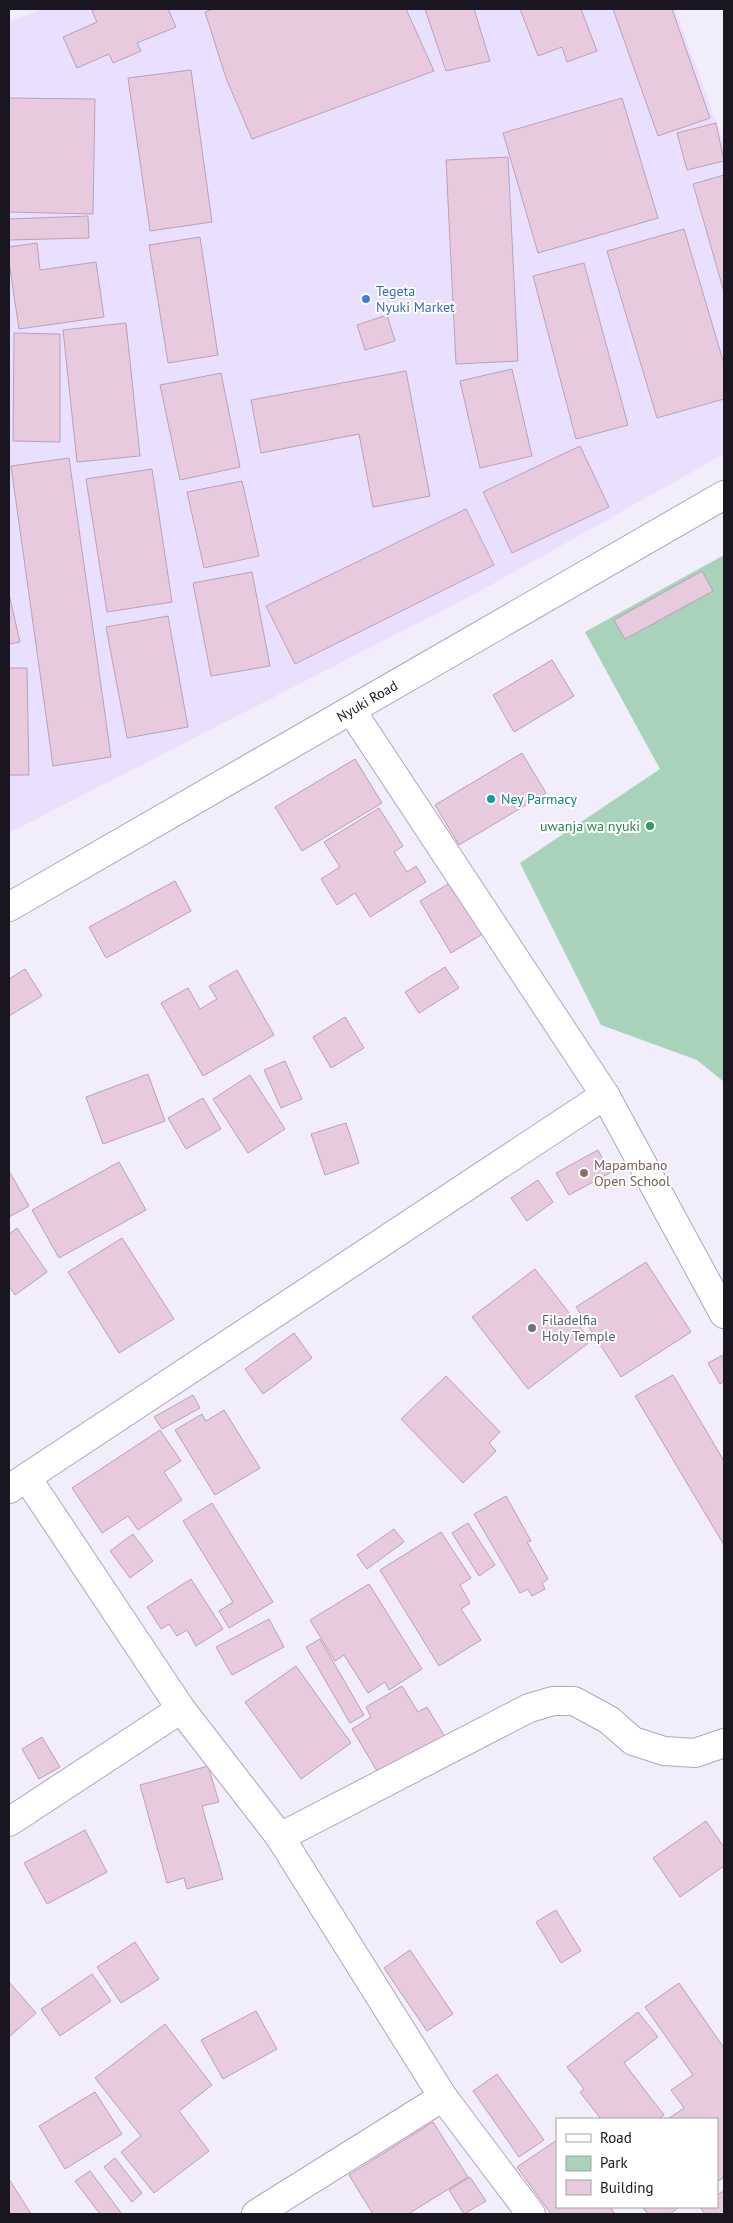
<svg xmlns="http://www.w3.org/2000/svg" width="733" height="2223" viewBox="0 0 733 2223" font-family="'PT Sans',sans-serif">
  <style>
    .built { fill: #e9e0ff }
    .green { fill: #a8d2ba }
    .building { fill: #e8cadf; stroke: #bca0b5 }
    .lines { fill: none; stroke-linecap: round; stroke-linejoin: round }
    .minor-casing { stroke: #aea5c3; stroke-width: 30 }
    .minor { stroke: #fff; stroke-width: 28 }
    .shop-dot { fill: #3f7fe0; stroke: #fff; stroke-width: 2 }
    .culture-dot { fill: #0f9aa8; stroke: #fff; stroke-width: 2 }
    .leisure-dot { fill: #2e9e5b; stroke: #fff; stroke-width: 2 }
    .education-dot { fill: #8d6e63; stroke: #fff; stroke-width: 2 }
    .worship-dot { fill: #6b7280; stroke: #fff; stroke-width: 2 }
    .labels { text-anchor: middle; dominant-baseline: central; stroke-width: 4; stroke-linejoin: round; paint-order: stroke }
    .shop-label { font-size: 14px; fill: #366cbe; stroke: #fff; text-anchor: start }
    .street-label { font-size: 14px; fill: #1a1621; stroke: #fff }
    .culture-label { font-size: 14px; fill: #0d838f; stroke: #fff; text-anchor: start }
    .leisure-label { font-size: 14px; fill: #27864d; stroke: #fff; text-anchor: end }
    .education-label { font-size: 14px; fill: #785e54; stroke: #fff; text-anchor: start }
    .worship-label { font-size: 14px; fill: #5b616d; stroke: #fff; text-anchor: start }
  </style>
  <rect width="100%" height="100%" fill="#f1edfa"/>
  <!-- built -->
  <polygon class="built" points="43,9 675,9 724,143 724,454 482,590 9,833 9,22"/>
  <!-- green -->
  <polygon class="green" points="724,555 724,1082 697,1060 601,1025 520,863 660,769 585,632"/>
  <!-- building -->
  <g class="building">
    <polygon points="96,9 168,9 176,27 137,43 141,51 113,63 109,54 77,68 63,37 97,22 92,11"/>
    <polygon points="213,9 406,9 434,71 252,139 226,78 205,12"/>
    <polygon points="425,9 474,9 490,61 446,71"/>
    <polygon points="520,9 581,9 597,51 567,62 562,47 538,56"/>
    <polygon points="613,9 672,9 710,118 658,136"/>
    <polygon points="191,70 212,222 150,231 128,78"/>
    <polygon points="9,98 95,99 93,214 9,212"/>
    <polygon points="622,98 658,218 538,253 503,133"/>
    <polygon points="716,123 724,161 687,170 677,133"/>
    <polygon points="508,157 518,361 456,364 446,160"/>
    <polygon points="724,175 724,292 693,184"/>
    <polygon points="88,216 89,238 9,240 9,219"/>
    <polygon points="684,229 724,364 724,399 657,418 607,251"/>
    <polygon points="200,237 218,355 168,363 149,245"/>
    <polygon points="37,243 40,270 96,262 104,317 19,329 9,262 9,247"/>
    <polygon points="584,263 628,425 576,439 533,276"/>
    <polygon points="387,315 395,341 365,350 357,325"/>
    <polygon points="126,323 140,456 77,462 63,330"/>
    <polygon points="14,333 60,334 60,442 13,441"/>
    <polygon points="512,369 532,456 480,468 460,381"/>
    <polygon points="406,371 430,496 373,507 359,434 261,453 251,400"/>
    <polygon points="221,373 240,467 180,480 160,385"/>
    <polygon points="580,446 609,507 512,553 483,492"/>
    <polygon points="69,458 111,757 53,766 11,466"/>
    <polygon points="152,469 172,602 107,612 86,479"/>
    <polygon points="242,481 259,556 204,568 187,492"/>
    <polygon points="466,509 494,565 295,664 266,606"/>
    <polygon points="702,571 713,591 625,639 614,620"/>
    <polygon points="252,572 270,666 211,676 193,583"/>
    <polygon points="9,594 20,642 9,644"/>
    <polygon points="168,616 188,727 127,738 106,627"/>
    <polygon points="552,660 574,696 514,732 493,695"/>
    <polygon points="9,668 27,668 29,775 9,775"/>
    <polygon points="522,753 546,793 459,845 435,805"/>
    <polygon points="355,759 382,803 302,851 275,807"/>
    <polygon points="379,808 403,846 394,852 407,872 416,866 426,882 370,917 355,893 337,905 321,879 340,867 324,842"/>
    <polygon points="455,880 486,932 451,953 420,901"/>
    <polygon points="175,881 191,911 106,958 89,927"/>
    <polygon points="445,967 459,988 419,1013 405,992"/>
    <polygon points="25,969 42,996 9,1016 9,979"/>
    <polygon points="237,970 274,1035 203,1076 161,1003 188,988 200,1009 217,999 209,986"/>
    <polygon points="345,1017 364,1048 331,1068 313,1037"/>
    <polygon points="285,1061 302,1099 281,1108 264,1070"/>
    <polygon points="148,1074 165,1121 103,1144 86,1097"/>
    <polygon points="250,1075 285,1129 248,1153 213,1099"/>
    <polygon points="203,1098 221,1129 186,1149 168,1118"/>
    <polygon points="346,1123 359,1163 325,1175 311,1134"/>
    <polygon points="598,1150 610,1173 569,1195 556,1173"/>
    <polygon points="119,1162 146,1210 59,1258 32,1210"/>
    <polygon points="9,1171 29,1206 9,1217"/>
    <polygon points="538,1180 553,1202 527,1221 511,1198"/>
    <polygon points="17,1228 47,1272 15,1295 9,1286 9,1234"/>
    <polygon points="122,1238 174,1319 119,1353 68,1272"/>
    <polygon points="646,1262 691,1332 621,1377 576,1307"/>
    <polygon points="535,1269 591,1341 528,1389 472,1317"/>
    <polygon points="294,1333 312,1358 263,1394 245,1369"/>
    <polygon points="723,1355 724,1381 720,1384 708,1363"/>
    <polygon points="673,1375 724,1461 724,1545 635,1396"/>
    <polygon points="446,1376 500,1432 489,1443 496,1451 463,1483 401,1419"/>
    <polygon points="193,1395 200,1408 162,1429 154,1417"/>
    <polygon points="224,1410 260,1468 215,1495 175,1430 202,1414 206,1421"/>
    <polygon points="160,1430 181,1461 164,1472 182,1500 138,1530 128,1516 102,1533 72,1488"/>
    <polygon points="506,1496 531,1541 527,1542 548,1579 542,1583 545,1589 532,1596 528,1589 520,1593 474,1514"/>
    <polygon points="212,1503 273,1602 229,1628 219,1611 233,1602 183,1521"/>
    <polygon points="468,1523 495,1565 479,1576 452,1533"/>
    <polygon points="394,1529 404,1542 367,1569 357,1555"/>
    <polygon points="441,1532 471,1578 460,1585 470,1603 461,1609 481,1640 439,1666 380,1570"/>
    <polygon points="133,1534 153,1561 130,1578 110,1551"/>
    <polygon points="191,1579 223,1629 196,1646 187,1630 177,1636 169,1624 161,1629 147,1607"/>
    <polygon points="369,1584 422,1669 389,1690 385,1682 368,1693 344,1655 335,1661 310,1620"/>
    <polygon points="269,1619 284,1647 232,1675 216,1647"/>
    <polygon points="320,1639 364,1715 350,1723 306,1647"/>
    <polygon points="296,1666 351,1743 301,1779 245,1702"/>
    <polygon points="402,1686 418,1712 427,1707 445,1737 380,1776 352,1729 371,1717 366,1707"/>
    <polygon points="42,1737 60,1767 39,1779 22,1749"/>
    <polygon points="208,1766 219,1802 202,1806 223,1879 187,1889 184,1878 167,1883 140,1785"/>
    <polygon points="706,1821 724,1847 724,1866 680,1897 653,1858"/>
    <polygon points="85,1830 107,1872 47,1904 24,1863"/>
    <polygon points="556,1910 581,1951 561,1963 536,1922"/>
    <polygon points="135,1942 159,1979 121,2003 97,1967"/>
    <polygon points="410,1950 453,2014 427,2031 384,1968"/>
    <polygon points="92,1974 111,2001 60,2036 41,2009"/>
    <polygon points="9,1982 36,2013 9,2037"/>
    <polygon points="679,1983 724,2048 724,2177 717,2182 717,2119 668,2119 684,2108 671,2090 693,2075 645,2007"/>
    <polygon points="256,2011 277,2049 223,2079 201,2040"/>
    <polygon points="638,2012 658,2037 624,2063 664,2115 658,2119 601,2119 580,2092 584,2089 567,2067"/>
    <polygon points="165,2024 212,2085 179,2111 209,2151 154,2193 121,2152 141,2136 95,2078"/>
    <polygon points="497,2074 544,2140 519,2157 473,2091"/>
    <polygon points="95,2092 122,2134 65,2169 39,2126"/>
    <polygon points="433,2122 468,2177 408,2214 373,2214 349,2175"/>
    <polygon points="557,2140 557,2207 610,2207 615,2214 551,2214 517,2167"/>
    <polygon points="115,2158 142,2193 132,2202 104,2167"/>
    <polygon points="90,2171 122,2214 100,2214 75,2181"/>
    <polygon points="470,2177 486,2201 464,2214 449,2190"/>
    <polygon points="9,2179 31,2214 9,2214"/>
    <polygon points="724,2191 724,2214 705,2214 700,2207 717,2207 717,2195"/>
    <polygon points="642,2207 679,2207 670,2214 648,2214"/>
  </g>
  <g class="lines">
    <defs>
      <g id="minor">
        <polyline points="351,710 605,1095 724,1314"/>
        <polyline points="9,907 724,495"/>
        <polyline points="27,1478 181,1709 280,1837 443,2097 531,2214"/>
        <polyline points="9,1489 605,1095"/>
        <polyline points="9,1822 181,1709"/>
        <polyline points="280,1837 529,1708 553,1701 574,1701 609,1720 633,1741 664,1751 695,1753 724,1743"/>
        <polyline points="256,2214 443,2097"/>
      </g>
    </defs>
    <!-- minor casing -->
    <use href="#minor" class="minor-casing"/>
    <!-- minor -->
    <use href="#minor" class="minor"/>
  </g>
  <!-- markers -->
  <circle class="shop-dot" cx="366" cy="299" r="5"/>
  <circle class="culture-dot" cx="491" cy="799" r="5"/>
  <circle class="leisure-dot" cx="650" cy="826" r="5"/>
  <circle class="education-dot" cx="584" cy="1173" r="5"/>
  <circle class="worship-dot" cx="532" cy="1328" r="5"/>
  <g class="labels">
    <!-- shop labels -->
    <g class="shop-label">
      <text x="376" y="291">Tegeta<tspan x="376" dy="16">Nyuki Market</tspan></text>
    </g>
    <!-- street labels -->
    <g class="street-label">
      <text transform="translate(367 701) rotate(-30)">Nyuki Road</text>
    </g>
    <!-- culture labels -->
    <g class="culture-label">
      <text x="501" y="799">Ney Parmacy</text>
    </g>
    <!-- leisure labels -->
    <g class="leisure-label">
      <text x="640" y="826">uwanja wa nyuki</text>
    </g>
    <!-- education labels -->
    <g class="education-label">
      <text x="594" y="1165">Mapambano<tspan x="594" dy="16">Open School</tspan></text>
    </g>
    <!-- worship labels -->
    <g class="worship-label">
      <text x="542" y="1320">Filadelfia<tspan x="542" dy="16">Holy Temple</tspan></text>
    </g>
  </g>
  <!-- border -->
  <rect width="733" height="2223" fill="none" stroke="#1a1621" stroke-width="20"/>
  <!-- legend -->
  <rect x="556" y="2118" width="162" height="90" fill="#ffffff" stroke="#a3a2a6"/>
  <rect x="566" y="2134" width="25" height="8" fill="#ffffff" stroke="#a3a2a6"/>
  <text x="600" y="2143" font-size="15" fill="#1a1621">Road</text>
  <rect x="566" y="2156" width="25" height="15" fill="#a8d2ba" stroke="#a3a2a6"/>
  <text x="600" y="2168" font-size="15" fill="#1a1621">Park</text>
  <rect x="566" y="2180" width="25" height="15" fill="#e8cadf" stroke="#a3a2a6"/>
  <text x="600" y="2193" font-size="15" fill="#1a1621">Building</text>
</svg>
